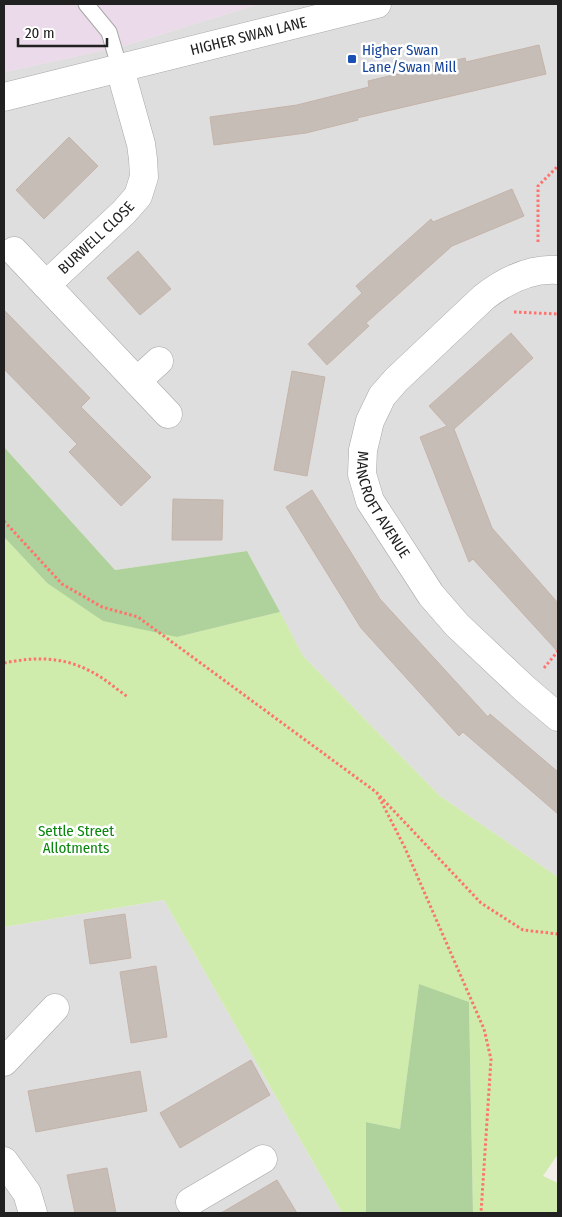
<svg xmlns="http://www.w3.org/2000/svg" width="562" height="1217" viewBox="0 0 562 1217" font-family="'Fira Sans Condensed',sans-serif">
  <style>
    .residential { fill: #dfdede }
    .industrial { fill: #ebdae9 }
    .grass { fill: #d0ecad }
    .forest { fill: #afd29c }
    .building { fill: #c7bdb7; stroke: #c4b3a9 }
    .lines { fill: none; stroke-linecap: round; stroke-linejoin: round }
    .service-casing { stroke: #a8a8a8; stroke-width: 17 }
    .minor-casing { stroke: #a8a8a8; stroke-width: 29 }
    .tertiary-casing { stroke: #a8a8a8; stroke-width: 29 }
    .path { stroke: #fe736d; stroke-width: 3; stroke-dasharray: 2.5 2.5; stroke-linecap: butt }
    .service { stroke: #fff; stroke-width: 15 }
    .minor { stroke: #fff; stroke-width: 28 }
    .tertiary { stroke: #fff; stroke-width: 28 }
    .transit-dot { fill: #1a4fb4; stroke: #fff; stroke-width: 2 }
    .labels { text-anchor: middle; dominant-baseline: central; stroke-width: 5; stroke-linejoin: round; paint-order: stroke }
    .street-label { font-size: 15px; fill: #212121; stroke: #fff }
    .transit-label { font-size: 15px; fill: #164399; stroke: #fff; text-anchor: start }
    .park-label { font-size: 15px; fill: #09860b; stroke: #fff }
  </style>
  <rect width="100%" height="100%" fill="#f2eee8"/>
  <!-- residential -->
  <g class="residential">
    <polygon points="258,4 558,4 558,877 440,796 303,656 247,551 115,570 4,447 4,72 124,46"/>
    <polygon points="164,900 342,1213 4,1213 4,927"/>
  </g>
  <!-- industrial -->
  <polygon class="industrial" points="4,4 258,4 124,46 4,72"/>
  <!-- grass -->
  <polygon class="grass" points="4,537 47,583 177,637 280,612 303,656 440,796 558,877 558,1154 543,1176 558,1183 558,1213 473,1213 469,1002 419,985 400,1129 366,1122 366,1213 342,1213 164,900 4,927"/>
  <!-- forest -->
  <g class="forest">
    <polygon points="4,447 115,570 247,551 280,612 177,637 103,621 47,583 4,537"/>
    <polygon points="419,984 469,1002 473,1213 366,1213 366,1122 400,1129"/>
  </g>
  <!-- building -->
  <g class="building">
    <polygon points="539,45 546,74 357,118 358,120 306,133 214,145 210,117 297,105 369,87 368,81 465,58 466,62"/>
    <polygon points="69,137 98,166 44,219 16,190"/>
    <polygon points="512,189 524,216 452,246 366,323 369,326 327,365 308,344 362,293 356,286 431,219 433,222"/>
    <polygon points="138,251 171,289 140,315 107,278"/>
    <polygon points="4,310 90,398 81,407 151,477 121,506 69,452 77,444 4,369"/>
    <polygon points="511,333 533,358 454,429 492,528 558,603 558,652 473,559 469,562 420,437 447,426 429,406"/>
    <polygon points="292,371 325,377 307,476 274,470"/>
    <polygon points="312,490 380,599 488,717 490,714 558,772 558,814 463,732 459,736 361,628 286,507"/>
    <polygon points="173,499 223,500 222,540 172,540"/>
    <polygon points="125,914 131,958 90,964 84,920"/>
    <polygon points="156,966 167,1037 131,1043 120,972"/>
    <polygon points="251,1060 270,1095 180,1148 160,1113"/>
    <polygon points="140,1071 147,1111 36,1132 28,1091"/>
    <polygon points="107,1168 116,1213 75,1213 67,1175"/>
    <polygon points="277,1180 297,1213 221,1213"/>
  </g>
  <g class="lines">
    <defs>
      <polyline id="service" points="86,4 109,32 120,69"/>
      <g id="minor">
        <polyline points="14,251 168,414"/>
        <path id="s1" d="M558,270C530,268 506,280 484,297L396,380L382,396L370,421L363,450L362,474L370,501L431,595L457,625L525,689L558,717"/>
        <path id="s2" d="M46,285L124,212L138,196L144,177L143,159L141,144L120,69"/>
        <polyline points="137,381 159,361"/>
        <polyline points="4,1062 55,1008"/>
        <polyline points="4,1161 27,1193 33,1213"/>
        <polyline points="190,1202 263,1159"/>
      </g>
      <g id="tertiary">
        <path id="s3" d="M4,97L377,4"/>
      </g>
    </defs>
    <!-- service casing -->
    <use href="#service" class="service-casing"/>
    <!-- minor casing -->
    <use href="#minor" class="minor-casing"/>
    <!-- tertiary casing -->
    <use href="#tertiary" class="tertiary-casing"/>
    <!-- path -->
    <g class="path">
      <polyline points="538,242 538,186 558,166"/>
      <polyline points="514,312 558,314"/>
      <polyline points="4,521 62,584 102,607 138,617 376,792 481,903 523,930 558,934"/>
      <path d="M4,663C34,657 61,656 90,671C103,677 116,689 128,697"/>
      <polyline points="544,668 558,651"/>
      <polyline points="379,797 405,848 484,1029 491,1059 481,1213"/>
    </g>
    <!-- service -->
    <use href="#service" class="service"/>
    <!-- minor -->
    <use href="#minor" class="minor"/>
    <!-- tertiary -->
    <use href="#tertiary" class="tertiary"/>
  </g>
  <!-- markers -->
  <rect class="transit-dot" x="347" y="54" width="10" height="10" rx="2.5"/>
  <g class="labels">
    <!-- street labels -->
    <g class="street-label">
      <text stroke="none"><textPath href="#s3" startOffset="252">HIGHER SWAN LANE</textPath></text>
      <text stroke="none"><textPath href="#s2" startOffset="69">BURWELL CLOSE</textPath></text>
      <text stroke="none"><textPath href="#s1" startOffset="340">MANCROFT AVENUE</textPath></text>
    </g>
    <!-- transit labels -->
    <g class="transit-label">
      <text x="362" y="50">Higher Swan<tspan x="362" dy="17">Lane/Swan Mill</tspan></text>
    </g>
    <!-- park labels -->
    <g class="park-label">
      <text x="76" y="831">Settle Street<tspan x="76" dy="17">Allotments</tspan></text>
    </g>
  </g>
  <!-- border -->
  <rect width="562" height="1217" fill="none" stroke="#212121" stroke-width="10"/>
  <!-- scale -->
  <path d="M18 38v8h89v-8" fill="none" stroke="#212121" stroke-width="2.5"/>
  <text x="25" y="38" font-size="15" fill="#212121" stroke="#ffffff" stroke-width="4" paint-order="stroke">20 m</text>
</svg>
